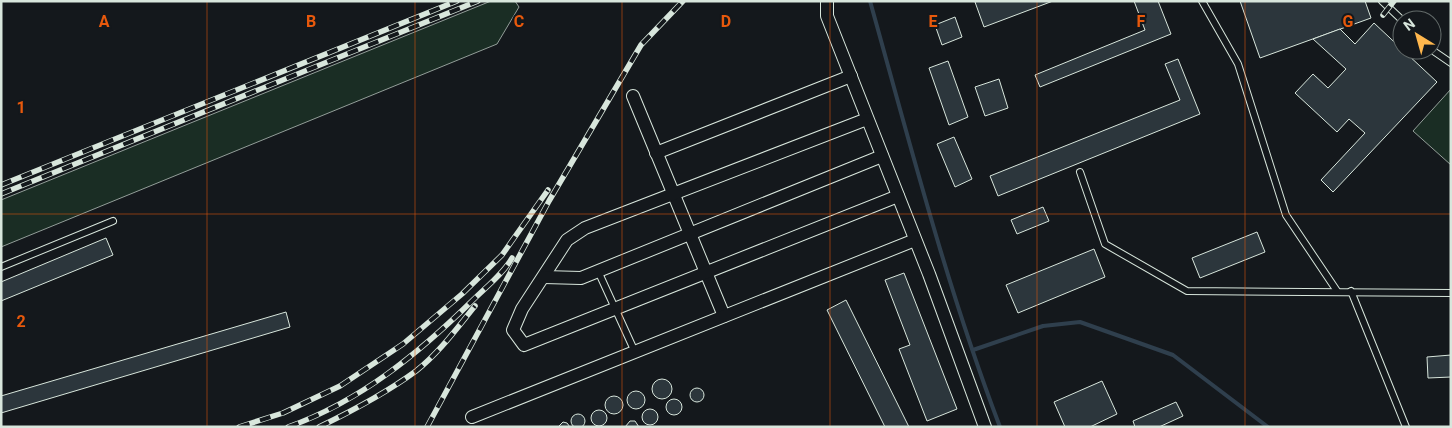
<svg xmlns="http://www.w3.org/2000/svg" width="1452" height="428" viewBox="0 0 1452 428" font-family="Roboto,sans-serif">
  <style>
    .green { fill: #1a2d24; stroke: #939e99 }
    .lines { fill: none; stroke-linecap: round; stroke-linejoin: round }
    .stream { stroke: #2f3f4d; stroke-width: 4 }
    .building { fill: #2c363c; stroke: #d8e6dc }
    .lane-casing { stroke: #d8e6dc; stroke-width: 8 }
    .street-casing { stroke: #d8e6dc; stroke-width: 14 }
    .lane { stroke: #14181c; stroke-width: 6 }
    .street { stroke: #14181c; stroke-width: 12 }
    .rail-casing { stroke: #d8e6dc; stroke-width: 5.5 }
    .rail { stroke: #14181c; stroke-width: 4; stroke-dasharray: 11; stroke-linecap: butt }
    .grid { fill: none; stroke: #e8590c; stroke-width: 1; stroke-opacity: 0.55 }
    .grid-label { font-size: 16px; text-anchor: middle; font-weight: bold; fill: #e8590c; stroke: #14181c; stroke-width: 4; stroke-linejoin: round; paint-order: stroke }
  </style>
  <rect width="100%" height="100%" fill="#14181c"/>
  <!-- green -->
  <g class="green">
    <polygon points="491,1 515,1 519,7 497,44 1,247 1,200"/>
    <polygon points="1451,89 1451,165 1413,131"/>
  </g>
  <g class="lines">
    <!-- stream -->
    <g class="stream">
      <path d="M870,1C910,144 947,288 1000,427"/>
      <polyline points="973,350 1043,326 1080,322 1173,355 1268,427"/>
    </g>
  </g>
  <!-- building -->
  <g class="building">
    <polygon points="977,1 1053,1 984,27 975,2"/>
    <polygon points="1134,1 1158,1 1171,34 1040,87 1035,75 1145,30"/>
    <polygon points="1240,1 1365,1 1371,18 1260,58"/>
    <polygon points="955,17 962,37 942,45 935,25"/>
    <polygon points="1374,23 1437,82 1333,192 1321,180 1365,133 1349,119 1337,132 1295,93 1313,74 1328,88 1346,69 1313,39 1340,29 1355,44"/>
    <polygon points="1178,59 1200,114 998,196 990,176 1180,100 1165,64"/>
    <polygon points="948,61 968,117 949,125 929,68"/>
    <polygon points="999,79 1008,108 985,116 975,87"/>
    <polygon points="954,137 972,179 955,187 937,144"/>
    <polygon points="1043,207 1049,221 1017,234 1011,220"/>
    <polygon points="1257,232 1265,252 1200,278 1192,258"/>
    <polygon points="106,238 113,255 1,301 1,282"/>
    <polygon points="1094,249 1105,277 1018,313 1006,285"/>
    <polygon points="904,273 957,409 927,421 899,349 910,345 885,280"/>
    <polygon points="846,300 909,427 885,427 827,310"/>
    <polygon points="286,312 290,327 1,413 1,396"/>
    <polygon points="1451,355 1451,377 1428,378 1427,357"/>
    <circle cx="662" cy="389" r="10"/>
    <polygon points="1102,381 1117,414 1090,427 1065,427 1054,402"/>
    <circle cx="697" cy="395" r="7"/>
    <circle cx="636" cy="400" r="9"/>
    <circle cx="614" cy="405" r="9"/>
    <circle cx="674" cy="407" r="8"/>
    <polygon points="1176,402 1183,416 1159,427 1135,427 1133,421"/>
    <circle cx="650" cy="417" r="8"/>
    <circle cx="599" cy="418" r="8"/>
    <circle cx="578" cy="421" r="7"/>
    <polygon points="630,421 635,421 639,427 625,427"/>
    <polygon points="563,422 567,423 570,427 558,427"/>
  </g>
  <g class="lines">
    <defs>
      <g id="lane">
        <polyline points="1202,1 1238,64 1286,215 1337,291"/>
        <polyline points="1382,1 1402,20"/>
        <polyline points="1432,50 1451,63"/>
        <polyline points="1080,172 1105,244 1187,291 1451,293"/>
        <polyline points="1,267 113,221"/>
        <polyline points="598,271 635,352"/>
        <polyline points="1351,291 1406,427"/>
      </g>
      <g id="street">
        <polyline points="827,1 827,16 929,274 985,427"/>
        <polyline points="633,96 724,316"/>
        <polyline points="867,119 585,228 567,240 522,309 513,330 524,345 898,196"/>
        <polyline points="656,153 851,76"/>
        <polyline points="544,277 581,278 882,156"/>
        <polyline points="472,417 915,240"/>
      </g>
    </defs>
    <!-- lane casing -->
    <use href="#lane" class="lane-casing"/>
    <!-- street casing -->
    <use href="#street" class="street-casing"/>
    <!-- lane -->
    <use href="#lane" class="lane"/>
    <!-- street -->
    <use href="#street" class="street"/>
    <defs>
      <g id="rail">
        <polyline points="1383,15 1394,1"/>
        <polyline points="1,185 457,1"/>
        <polyline points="1,194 478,1"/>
        <polyline points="239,427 283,413 340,386 403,344 462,294 502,255 548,190"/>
        <path d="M288,427C361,401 419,353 473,300C486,287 503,274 512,258"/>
        <path d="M319,427C352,411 386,393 416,371C439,353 457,328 475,306"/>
        <polyline points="427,427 549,201 641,45 683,1"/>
      </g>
    </defs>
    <!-- rail casing -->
    <use href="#rail" class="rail-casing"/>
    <!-- rail -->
    <use href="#rail" class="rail"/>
  </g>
  <!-- grid -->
  <path class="grid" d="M207,1V427M415,1V427M622,1V427M830,1V427M1037,1V427M1245,1V427M1,214H1451"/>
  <g class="grid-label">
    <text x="104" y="27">A</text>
    <text x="311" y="27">B</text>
    <text x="519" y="27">C</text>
    <text x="726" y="27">D</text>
    <text x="933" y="27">E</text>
    <text x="1141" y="27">F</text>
    <text x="1348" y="27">G</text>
    <text x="21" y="113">1</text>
    <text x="21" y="327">2</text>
  </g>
  <!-- border -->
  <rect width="1452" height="428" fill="none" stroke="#d8e6dc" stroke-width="5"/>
  <!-- north arrow -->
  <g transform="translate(1417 35) rotate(323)"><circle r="24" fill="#14181c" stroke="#626a69"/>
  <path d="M0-4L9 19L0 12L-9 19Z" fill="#ffb74d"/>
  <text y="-8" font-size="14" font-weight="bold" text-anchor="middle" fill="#d8e6dc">N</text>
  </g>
</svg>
